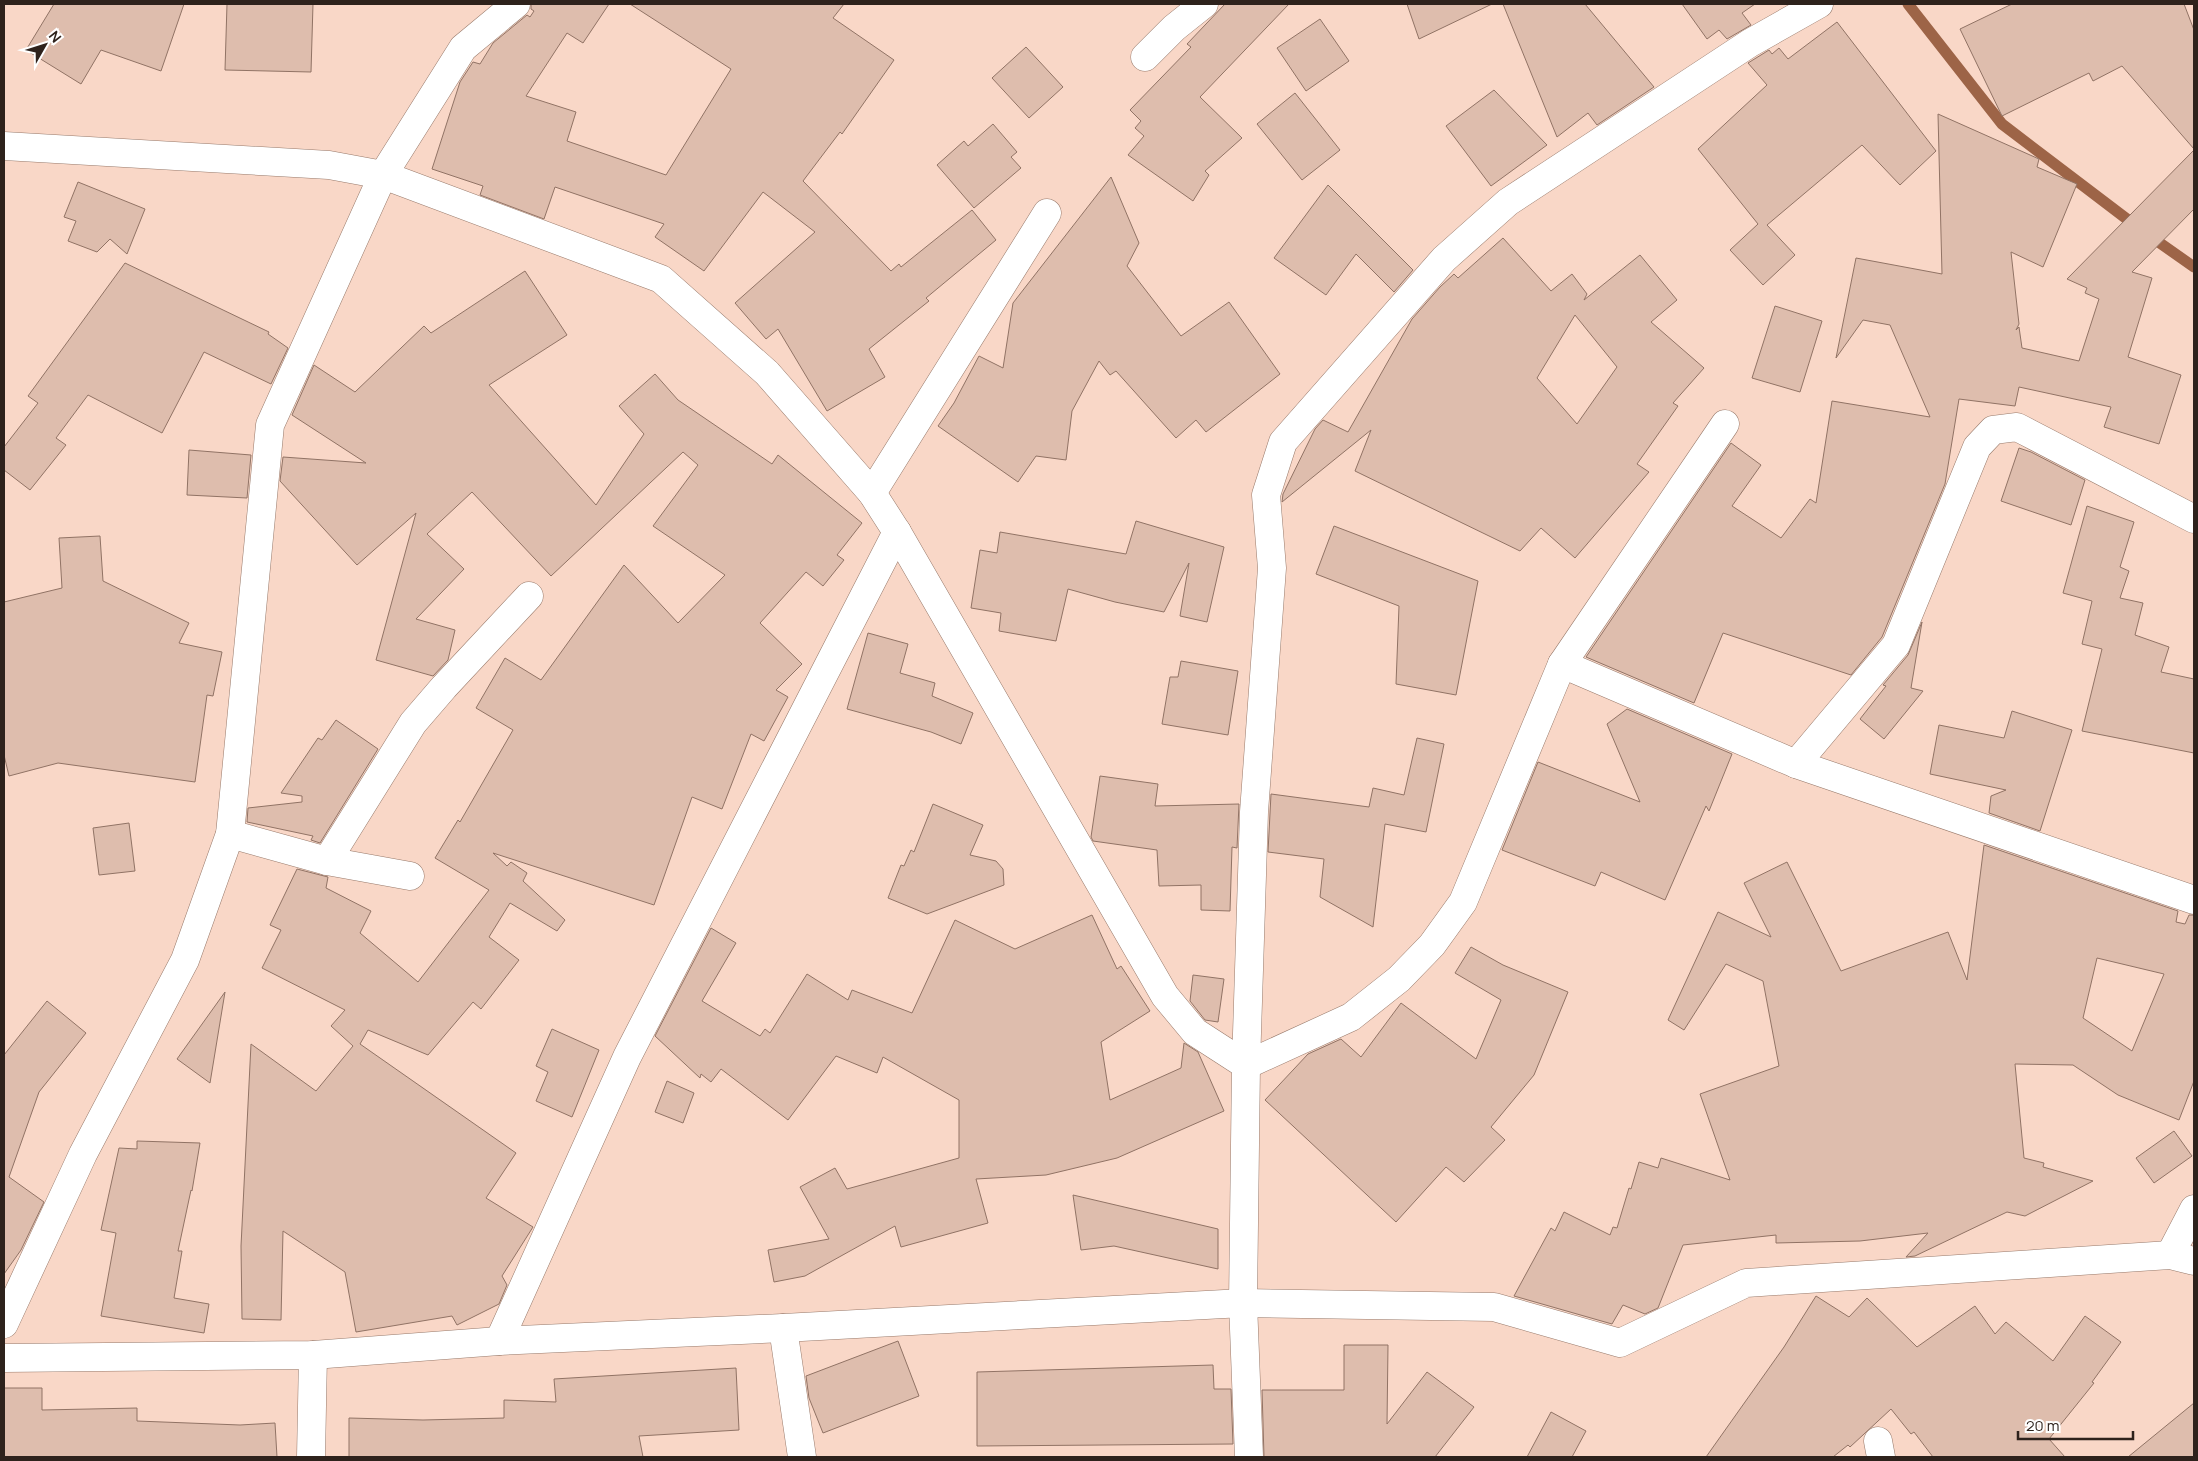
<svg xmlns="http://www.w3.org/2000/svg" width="2198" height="1461" viewBox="0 0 2198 1461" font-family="Manrope,sans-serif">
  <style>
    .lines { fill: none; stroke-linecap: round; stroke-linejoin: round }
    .stream { stroke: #9d6447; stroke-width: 11 }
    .building { fill: #debdad; stroke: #917365; fill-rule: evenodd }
    .minor-casing { stroke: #987a6b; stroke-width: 29 }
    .minor { stroke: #fff; stroke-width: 28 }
  </style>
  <rect width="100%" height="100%" fill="#f9d7c7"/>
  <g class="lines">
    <!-- stream -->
    <polyline class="stream" points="1908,4 2002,124 2140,229 2194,267"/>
  </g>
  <!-- building -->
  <g class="building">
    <polygon points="54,4 184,4 161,71 101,50 81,84 26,50"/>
    <polygon points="227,4 313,4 311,72 225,70"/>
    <polygon points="531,4 609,4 583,43 567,33 526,96 576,112 567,141 666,175 731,69 630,4 844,4 833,18 894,60 842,134 840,132 803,181 891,271 899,264 901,267 972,210 996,240 926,298 929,301 869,349 885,377 827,411 778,329 766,339 735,303 815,232 763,192 704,271 655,237 664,224 555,187 544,219 480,195 483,186 432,169 460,82 473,62 480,64 493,43 527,15 530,17 534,11 531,9"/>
    <polygon points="1225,4 1289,4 1200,97 1242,138 1205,171 1209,175 1193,201 1128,155 1144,136 1135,128 1141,121 1130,110 1191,47 1187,44"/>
    <polygon points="1407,4 1492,4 1419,39"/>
    <polygon points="1503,4 1585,4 1654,87 1597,125 1588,113 1557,137"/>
    <polygon points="1682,4 1755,4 1742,13 1751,25 1727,39 1719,30 1707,39"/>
    <polygon points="2012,4 2184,4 2194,30 2194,149 2122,66 2093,81 2089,73 2002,116 1960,29"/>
    <polygon points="1320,19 1349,61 1306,91 1277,48"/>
    <polygon points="1837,22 1936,151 1900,185 1862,145 1767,225 1795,255 1763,285 1730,250 1758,224 1698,149 1767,85 1748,63 1769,50 1772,54 1779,48 1788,59"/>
    <polygon points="1026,47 1063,87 1029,118 992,78"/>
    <polygon points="1494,90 1547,145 1491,186 1446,126"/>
    <polygon points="1295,93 1340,150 1302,180 1257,124"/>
    <polygon points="1938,114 2039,159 2037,167 2077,184 2043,267 2011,252 2019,324 2016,330 2019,327 2022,348 2079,361 2099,299 2085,293 2087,288 2067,279 2194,150 2194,209 2132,272 2152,278 2128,357 2181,375 2159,444 2104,427 2111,407 2019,387 2015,406 1959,399 1945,484 1882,637 1851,675 1723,633 1694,703 1586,657 1731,443 1761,465 1732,506 1781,538 1810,499 1816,503 1832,401 1930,417 1890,325 1863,320 1836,358 1856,258 1942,274"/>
    <polygon points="993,124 1017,152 1011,157 1021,168 974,208 937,165 964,141 968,146"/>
    <polygon points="1111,177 1139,243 1127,266 1181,336 1229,302 1280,374 1206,432 1196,420 1176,438 1116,371 1110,375 1099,361 1072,411 1066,460 1036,456 1018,482 938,426 954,403 979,356 1003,368 1013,303"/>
    <polygon points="78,182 145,209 127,254 110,239 97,252 68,241 76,221 64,217"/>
    <polygon points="1328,185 1413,270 1394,292 1356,254 1326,295 1274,258"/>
    <path d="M1503,238L1551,291L1572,274L1587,294L1584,300L1640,255L1677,300L1651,322L1704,368L1673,403L1678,406L1637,464L1649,472L1575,558L1541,528L1520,551L1355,471L1371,430L1282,502L1283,494L1315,429L1323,420L1348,432L1412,319L1440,287L1454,274L1458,278ZM1575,315L1617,367L1577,424L1537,378Z"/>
    <polygon points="125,263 269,332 268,334 288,348 271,384 204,352 162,433 88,395 56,438 66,445 30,490 4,470 4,447 38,403 28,396"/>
    <polygon points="525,271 567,335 489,385 596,505 644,434 619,406 655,374 678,400 772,464 778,455 862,523 837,555 844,560 823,586 806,572 760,623 802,664 776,690 788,697 764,741 751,734 722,809 692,797 654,905 493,853 507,866 511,862 527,873 523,881 565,920 557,931 510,903 489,937 519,960 481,1009 473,1002 428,1055 368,1030 360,1044 516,1153 486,1198 533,1227 502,1276 507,1285 499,1304 457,1325 452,1316 356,1332 345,1272 283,1231 281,1320 242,1319 241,1246 251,1044 316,1091 353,1046 331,1026 345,1010 262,968 281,930 270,925 297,869 328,877 326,888 371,911 360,933 418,982 489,890 435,858 458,820 460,822 513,730 476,708 505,658 541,680 624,565 678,623 725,575 653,526 698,465 683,452 551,576 472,492 427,534 464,569 416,619 455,630 448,660 433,676 376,660 416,513 357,565 280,481 283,457 366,463 292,415 314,365 355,392 424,326 431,333"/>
    <polygon points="1775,306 1822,321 1800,392 1752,378"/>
    <polygon points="2019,448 2031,452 2085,480 2071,525 2001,501"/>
    <polygon points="189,450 251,455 247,498 187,495"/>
    <polygon points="2087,506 2134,522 2120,567 2129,571 2120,598 2143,603 2135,635 2169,647 2161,672 2194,679 2194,753 2082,731 2102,649 2082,644 2092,601 2063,593"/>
    <polygon points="1136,521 1224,547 1207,622 1180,616 1189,563 1164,612 1115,602 1068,589 1056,641 999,631 1001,613 971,608 980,550 997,553 1000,532 1126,554"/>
    <polygon points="1334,526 1478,581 1456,695 1396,684 1399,606 1316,574"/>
    <polygon points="100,536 103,581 189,623 179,643 222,652 213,696 207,695 195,782 58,763 9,776 4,755 4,602 62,588 59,538"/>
    <polygon points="1922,622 1911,688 1923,691 1884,739 1860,719 1886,686 1883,685 1908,655"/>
    <polygon points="868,633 908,644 900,673 935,683 932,696 973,713 961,744 931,732 847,709"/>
    <polygon points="1181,661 1238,671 1228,735 1162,724 1170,677 1178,677"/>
    <polygon points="1627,709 1732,754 1709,811 1706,806 1665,900 1601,872 1595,886 1502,850 1538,762 1640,802 1607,724"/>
    <polygon points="2012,711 2072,730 2040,831 1989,813 1991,796 2006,790 1930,774 1939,725 2004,738"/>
    <polygon points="336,720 378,749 320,843 311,840 313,836 247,822 248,808 302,802 302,796 281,793 318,738 322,740"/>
    <polygon points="1417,738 1444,744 1426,832 1385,824 1373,927 1320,897 1324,859 1268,852 1271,794 1369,807 1373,788 1404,795"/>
    <polygon points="1100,776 1158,784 1155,806 1239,804 1237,848 1232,847 1230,911 1201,910 1201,885 1159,886 1157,850 1093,841 1091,837"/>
    <polygon points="933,804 983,825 970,855 996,861 1003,869 1004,885 927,914 888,898 901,865 904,866 911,850 914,852"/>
    <polygon points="129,823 135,871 99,875 93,828"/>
    <path d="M1984,845L2178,911L2176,922L2185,924L2189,915H2194V1081L2179,1120L2118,1095L2073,1065L2015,1064L2024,1158L2044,1163L2043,1167L2093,1181L2025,1216L2007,1212L1915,1256L1906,1257L1928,1233L1860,1241L1776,1243V1235L1683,1245L1658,1308L1645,1314L1623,1305L1612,1324L1514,1296L1551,1228L1555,1231L1564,1212L1610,1235L1613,1227L1617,1228L1629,1188L1631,1189L1639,1162L1658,1168L1661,1158L1730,1180L1700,1094L1779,1066L1763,981L1726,964L1684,1030L1668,1020L1718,912L1771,937L1744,883L1787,862L1841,971L1948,932L1967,980ZM2097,958L2164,974L2132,1051L2083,1018Z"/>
    <polygon points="1092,915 1117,969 1121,966 1150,1011 1101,1042 1110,1100 1181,1068 1184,1043 1198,1052 1224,1111 1117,1158 1046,1175 976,1179 988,1223 901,1247 895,1226 805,1276 774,1282 768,1250 829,1239 800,1187 835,1168 847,1189 959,1158 959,1100 883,1057 877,1073 836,1056 788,1120 721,1069 711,1082 701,1074 700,1078 655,1036 711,928 736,943 702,1001 760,1036 765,1029 770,1033 807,974 848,1000 852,990 912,1013 955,920 1015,949"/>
    <polygon points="1471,947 1503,965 1568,992 1534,1075 1491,1127 1505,1140 1464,1182 1446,1167 1396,1222 1265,1100 1308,1054 1341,1039 1361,1057 1401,1003 1476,1059 1501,1000 1455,973"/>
    <polygon points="1193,975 1224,979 1218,1022 1205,1020 1190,1001"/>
    <polygon points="225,992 210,1083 177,1059"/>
    <polygon points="47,1001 86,1033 39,1092 9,1177 44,1202 21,1250 4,1274 4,1055"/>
    <polygon points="552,1029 599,1050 572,1117 536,1101 548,1072 536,1066"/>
    <polygon points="667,1081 694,1093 683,1123 655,1112"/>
    <polygon points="2174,1131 2192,1156 2154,1183 2136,1158"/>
    <polygon points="137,1141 200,1143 192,1191 191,1190 178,1251 182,1251 174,1298 209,1304 204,1333 101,1316 116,1233 101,1230 119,1148 137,1149"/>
    <polygon points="1073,1195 1218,1229 1218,1269 1114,1246 1081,1250"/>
    <polygon points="1816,1296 1849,1317 1867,1298 1917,1347 1975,1306 1995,1334 2006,1322 2053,1361 2085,1316 2121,1342 2092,1382 2094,1383 2049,1439 2065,1457 1933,1457 1914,1432 1911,1434 1891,1409 1850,1447 1848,1445 1833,1457 1706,1457 1784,1347"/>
    <polygon points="898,1341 919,1396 823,1433 809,1398 806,1376"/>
    <polygon points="1344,1345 1388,1345 1387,1424 1427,1372 1474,1407 1435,1457 1264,1457 1262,1390 1344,1390"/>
    <polygon points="1213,1365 1214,1389 1231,1389 1233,1444 977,1446 977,1372"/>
    <polygon points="736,1368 739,1430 639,1436 643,1457 349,1457 349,1418 423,1420 504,1418 504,1400 556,1402 554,1379"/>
    <polygon points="4,1388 42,1388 42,1410 137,1408 137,1421 240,1425 275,1423 277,1457 4,1457"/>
    <polygon points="2194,1403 2194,1457 2128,1457"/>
    <polygon points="1551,1412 1586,1431 1572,1457 1527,1457"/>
  </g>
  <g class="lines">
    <defs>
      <g id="minor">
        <polyline points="1145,57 1174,28 1204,4"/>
        <polyline points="4,146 329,165 383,175 661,279 767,373 872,493 897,532 1165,996 1195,1032 1246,1065 1351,1017 1399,979 1432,945 1463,902 1562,664 1725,424"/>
        <polyline points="872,493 1047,213"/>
        <polyline points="1562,664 1796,764 2194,900"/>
        <polyline points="1796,764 1896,645 1977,447 1993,430 2017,427 2194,519"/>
        <polyline points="230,834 327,861 410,876"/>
        <polyline points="327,861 413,723 444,687 529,596"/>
        <polyline points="2170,1255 2194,1209"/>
        <polyline points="4,1324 83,1154 185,960 230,834 270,425 383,175 463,48 516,4"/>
        <polyline points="783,1328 802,1457"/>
        <polyline points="499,1341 627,1057 897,532"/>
        <polyline points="4,1358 313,1355 499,1341 783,1328 1243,1303 1494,1307 1620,1343 1746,1283 2170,1255 2194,1261"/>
        <polyline points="1878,1441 1881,1457"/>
        <polyline points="311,1457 313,1355"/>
        <polyline points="1249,1457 1243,1303 1246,1065 1254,812 1272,568 1266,495 1283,442 1444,259 1508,202 1750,43 1819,4"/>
      </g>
    </defs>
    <!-- minor casing -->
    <use href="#minor" class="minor-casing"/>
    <!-- minor -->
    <use href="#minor" class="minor"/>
  </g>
  <!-- border -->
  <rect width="2198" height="1461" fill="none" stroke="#2e221c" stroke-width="10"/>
  <!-- north arrow -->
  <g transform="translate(45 45) rotate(51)" stroke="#ffffff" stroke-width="4" paint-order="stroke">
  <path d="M0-4L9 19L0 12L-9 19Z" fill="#2e221c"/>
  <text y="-8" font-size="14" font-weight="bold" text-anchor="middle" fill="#2e221c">N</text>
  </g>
  <!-- scale -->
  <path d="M2018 1431v8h115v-8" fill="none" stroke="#2e221c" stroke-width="2.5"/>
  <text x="2026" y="1431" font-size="15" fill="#2e221c" stroke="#ffffff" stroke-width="4" paint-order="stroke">20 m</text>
</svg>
